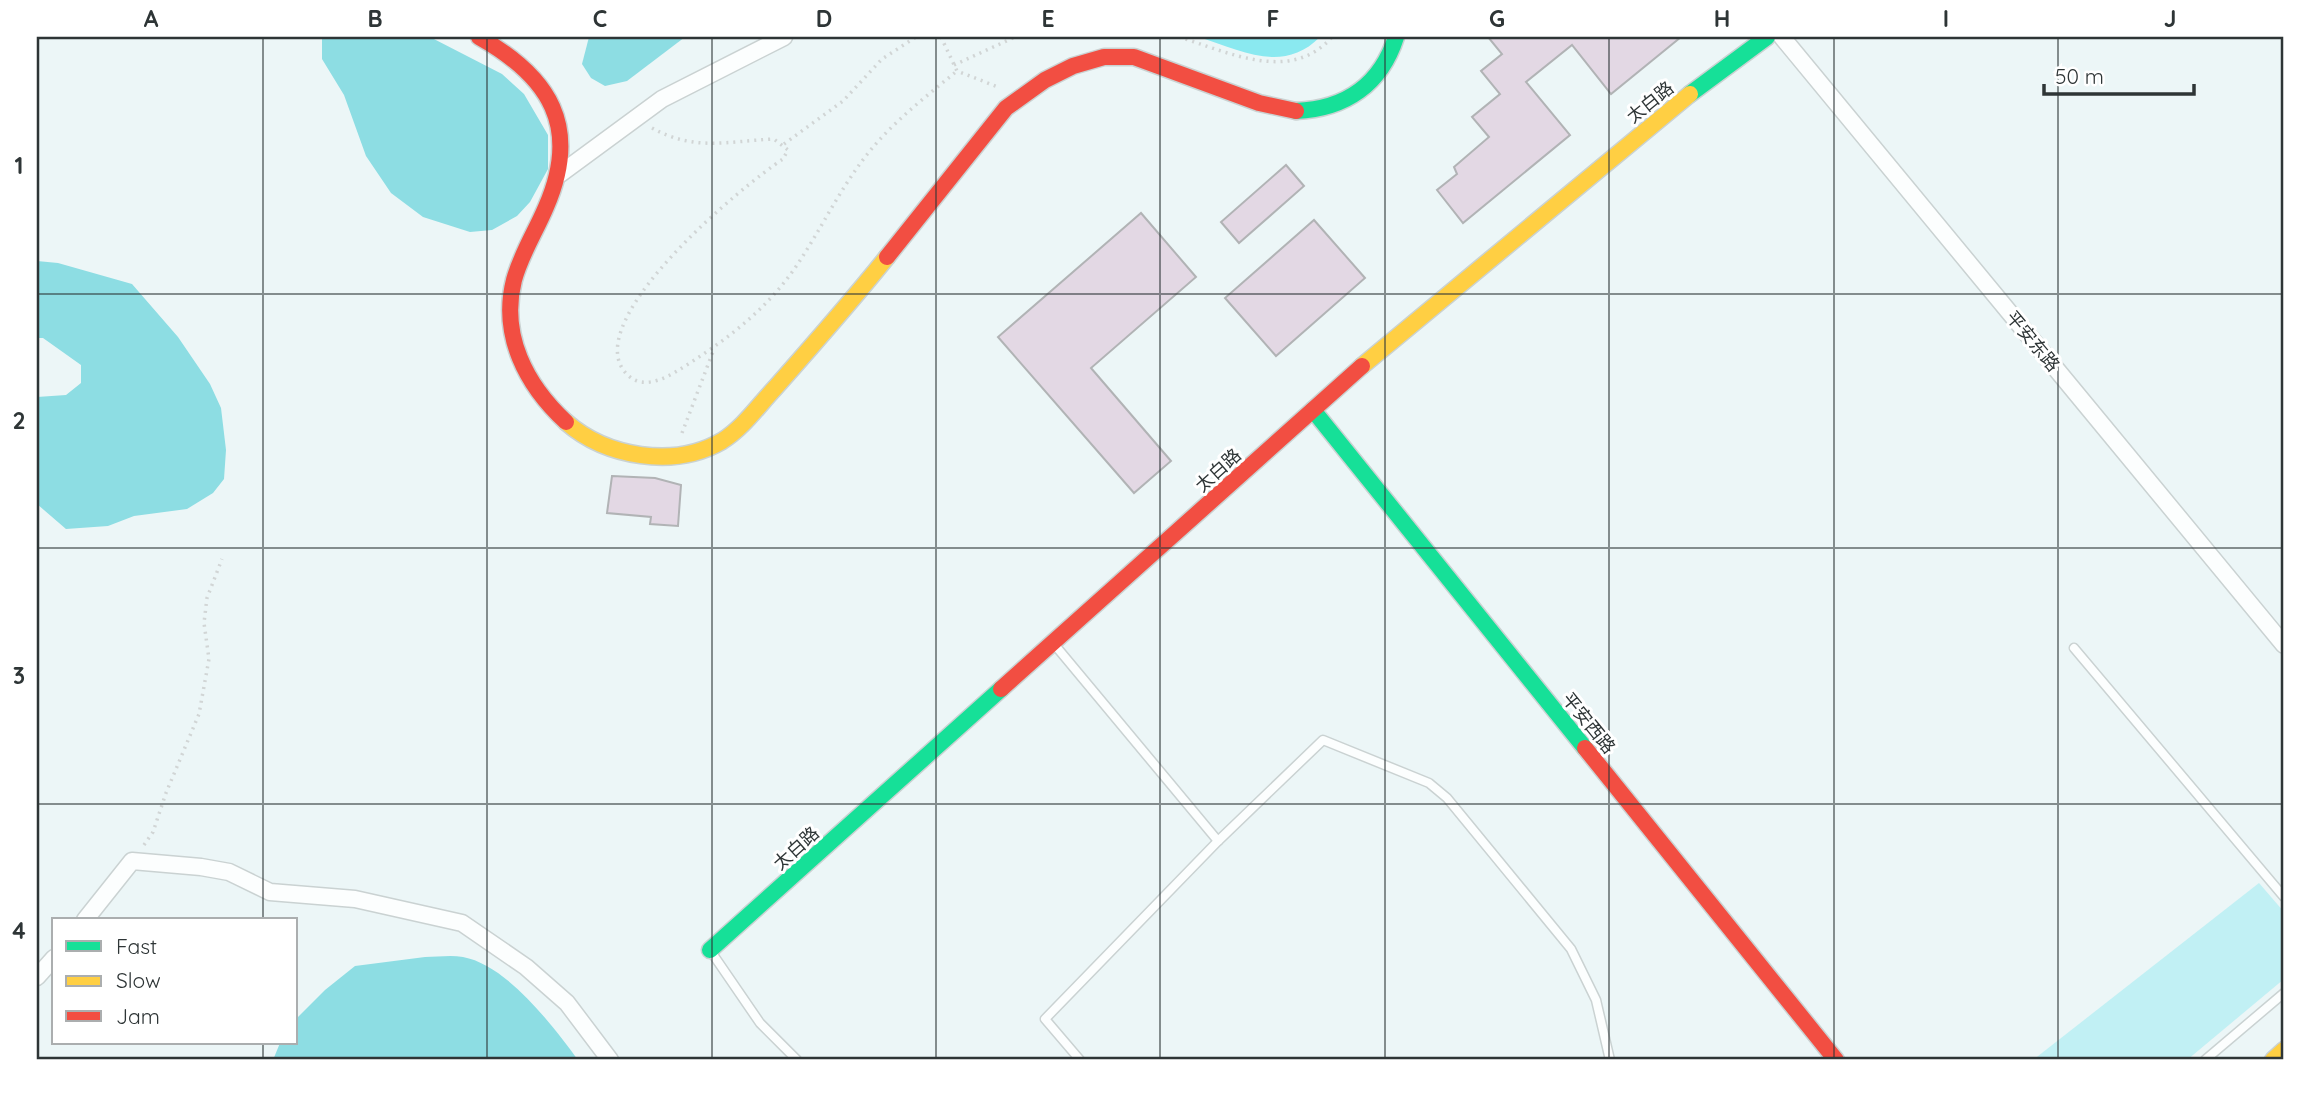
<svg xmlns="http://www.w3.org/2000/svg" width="2321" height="1097" viewBox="0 0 2321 1097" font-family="Quicksand,'Noto Sans SC',sans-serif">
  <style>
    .green { fill: #c1f0f4 }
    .forest { fill: #8ddde3 }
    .water { fill: #8ae9f0 }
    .building { fill: #e3d8e4; stroke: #b1b3b5; stroke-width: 2 }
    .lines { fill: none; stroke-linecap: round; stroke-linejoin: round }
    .lane-casing { stroke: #cad2d2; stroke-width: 11 }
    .street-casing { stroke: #cad2d2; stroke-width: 19 }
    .fast-casing { stroke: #cad2d2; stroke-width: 19 }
    .slow-casing { stroke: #cad2d2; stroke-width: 19 }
    .jam-casing { stroke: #cad2d2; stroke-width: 19 }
    .path { stroke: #d1d5d5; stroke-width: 3.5; stroke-dasharray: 2 5; stroke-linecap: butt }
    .lane { stroke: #fcfefe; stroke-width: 8 }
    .street { stroke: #fcfefe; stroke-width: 16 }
    .fast { stroke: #16e098; stroke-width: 16 }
    .slow { stroke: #ffcf43; stroke-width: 16 }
    .jam { stroke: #f24e42; stroke-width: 16 }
    .grid { fill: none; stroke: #2e3536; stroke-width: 2; stroke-opacity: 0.55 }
    .labels { text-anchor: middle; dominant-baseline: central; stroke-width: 6; stroke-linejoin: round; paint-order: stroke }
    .street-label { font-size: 18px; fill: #2e3536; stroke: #fff }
    .neatline { fill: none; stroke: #2e3536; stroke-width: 2.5 }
    .grid-label { font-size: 23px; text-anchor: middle; font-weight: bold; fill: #2e3536 }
  </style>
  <rect width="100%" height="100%" fill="#ecf6f7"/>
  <!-- green -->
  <polygon class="green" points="2259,883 2284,912 2284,979 2187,1060 2033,1060"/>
  <!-- forest -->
  <g class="forest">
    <polygon points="322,37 430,37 502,74 524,94 548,135 548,169 530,202 517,216 492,230 470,232 423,217 391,193 366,156 344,95 322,59"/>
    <polygon points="589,37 685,37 627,81 605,86 591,78 582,64"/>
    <polygon points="37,261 58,263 132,284 178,337 210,384 221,408 226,450 224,479 213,493 187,509 134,516 108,526 66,529 37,504 37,397 66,395 81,383 81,365 43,338 37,338"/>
    <path d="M425,957C437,957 451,955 463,957C507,965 553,1026 578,1060H273L280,1043H296V1019L325,990L355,966Z"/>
  </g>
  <!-- water -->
  <path class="water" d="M1199,37H1320C1283,74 1242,51 1199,37Z"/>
  <!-- building -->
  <g class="building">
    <polygon points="1488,37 1681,37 1611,94 1572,45 1526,82 1570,135 1463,223 1437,190 1457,174 1454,167 1489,137 1472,117 1500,94 1481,71 1502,54"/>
    <polygon points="1286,165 1304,186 1239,243 1221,222"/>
    <polygon points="1141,213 1196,277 1091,368 1171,461 1134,493 998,337"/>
    <polygon points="1314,220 1365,278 1276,356 1225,298"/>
    <polygon points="612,476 655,478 681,485 678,526 650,524 651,517 607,513"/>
  </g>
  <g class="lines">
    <defs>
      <g id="lane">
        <polyline points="1054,644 1218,841"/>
        <polyline points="2074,648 2284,897"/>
        <polyline points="712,953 760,1023 797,1060"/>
        <polyline points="1080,1060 1045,1019 1218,841 1323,740 1429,783 1447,798 1571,949 1596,1000 1610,1060"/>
        <polyline points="2205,1060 2284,993"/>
      </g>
      <g id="street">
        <polyline points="1782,37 2284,645"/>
        <polyline points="560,174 662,99 784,37"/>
        <polyline points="85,920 132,861 201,867 229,872 270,892 355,899 462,923 526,967 567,1003 610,1060"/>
        <polyline points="37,977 54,958"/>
      </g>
      <g id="fast">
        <polyline points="1690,94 1767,37"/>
        <path d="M1296,111C1346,109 1381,84 1396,37"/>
        <polyline points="1313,410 1585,748"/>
        <polyline points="710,950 1001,689"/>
      </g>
      <g id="slow">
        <polyline points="1362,366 1690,94"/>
        <path d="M566,422C606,457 674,469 722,441C743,428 758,406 775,388C813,345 851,302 887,257"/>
        <polyline points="2273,1060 2284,1050"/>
      </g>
      <g id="jam">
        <path d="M479,37C550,77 581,127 546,207C536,231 521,254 514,280C500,335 526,385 566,422"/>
        <polyline points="887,257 1006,108 1045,80 1073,66 1104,57 1134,57 1259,103 1296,111"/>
        <polyline points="1001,689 1362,366"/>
        <polyline points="1585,748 1836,1060"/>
      </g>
    </defs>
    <!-- lane casing -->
    <use href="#lane" class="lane-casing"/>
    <!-- street casing -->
    <use href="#street" class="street-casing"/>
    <!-- fast casing -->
    <use href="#fast" class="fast-casing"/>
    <!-- slow casing -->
    <use href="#slow" class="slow-casing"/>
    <!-- jam casing -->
    <use href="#jam" class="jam-casing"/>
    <!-- path -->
    <g class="path">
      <polyline points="941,37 957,71 998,87"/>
      <path d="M1179,37C1228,52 1291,84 1332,37"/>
      <polyline points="954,65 1015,37"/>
      <path d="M652,128C696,152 727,141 774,139L788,150L783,159C742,186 589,313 622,368C638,393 663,380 682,368C728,339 769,308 799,262C824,224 844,181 874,146C898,118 929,94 957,71"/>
      <polyline points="784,144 843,101 882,59 916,37"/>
      <polyline points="682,433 714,349"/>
      <polyline points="144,845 153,832 166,793 199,714 209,659 204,623 207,598 222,559"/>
    </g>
    <!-- lane -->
    <use href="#lane" class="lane"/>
    <!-- street -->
    <use href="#street" class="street"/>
    <!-- fast -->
    <use href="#fast" class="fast"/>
    <!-- slow -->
    <use href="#slow" class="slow"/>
    <!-- jam -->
    <use href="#jam" class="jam"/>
  </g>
  <!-- grid -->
  <path class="grid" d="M263,37V920M487,37V1060M712,37V1060M936,37V1060M1160,37V1060M1385,37V1060M1609,37V1060M1834,37V1060M2058,37V1060M37,294H2284M37,548H2284M37,804H2284M263,1043V1060"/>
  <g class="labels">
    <!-- street labels -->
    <g class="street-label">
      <text transform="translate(1650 102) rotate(-39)">太白路</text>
      <text transform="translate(2033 341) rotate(50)">平安东路</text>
      <text transform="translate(1218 470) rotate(-42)">太白路</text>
      <text transform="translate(1589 723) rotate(51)">平安西路</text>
      <text transform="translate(796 848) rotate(-42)">太白路</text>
    </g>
  </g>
  <!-- border -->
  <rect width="2321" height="1097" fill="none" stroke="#ffffff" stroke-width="77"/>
  <!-- legend -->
  <rect x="52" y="918" width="245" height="126" fill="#ffffff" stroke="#abaeaf" stroke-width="2"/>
  <rect x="66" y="941" width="35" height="10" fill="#16e098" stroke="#abaeaf" stroke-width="2"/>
  <text x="116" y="954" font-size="21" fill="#2e3536">Fast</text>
  <rect x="66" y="976" width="35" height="10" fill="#ffcf43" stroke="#abaeaf" stroke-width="2"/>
  <text x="116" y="988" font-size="21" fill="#2e3536">Slow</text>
  <rect x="66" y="1011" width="35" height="10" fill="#f24e42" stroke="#abaeaf" stroke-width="2"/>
  <text x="116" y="1024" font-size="21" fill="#2e3536">Jam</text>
  <!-- scale -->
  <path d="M2044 84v10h150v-10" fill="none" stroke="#2e3536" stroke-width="3.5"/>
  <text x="2055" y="84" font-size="21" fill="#2e3536" stroke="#ffffff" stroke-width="5" paint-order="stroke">50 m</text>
  <rect x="38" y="38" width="2244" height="1020" class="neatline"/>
  <g class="grid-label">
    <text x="151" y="27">A</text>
    <text x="375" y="27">B</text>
    <text x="600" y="27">C</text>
    <text x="824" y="27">D</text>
    <text x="1048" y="27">E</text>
    <text x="1273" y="27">F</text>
    <text x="1497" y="27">G</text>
    <text x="1722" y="27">H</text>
    <text x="1946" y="27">I</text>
    <text x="2170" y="27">J</text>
    <text x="19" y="174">1</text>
    <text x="19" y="429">2</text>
    <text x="19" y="684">3</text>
    <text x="19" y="939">4</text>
  </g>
</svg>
